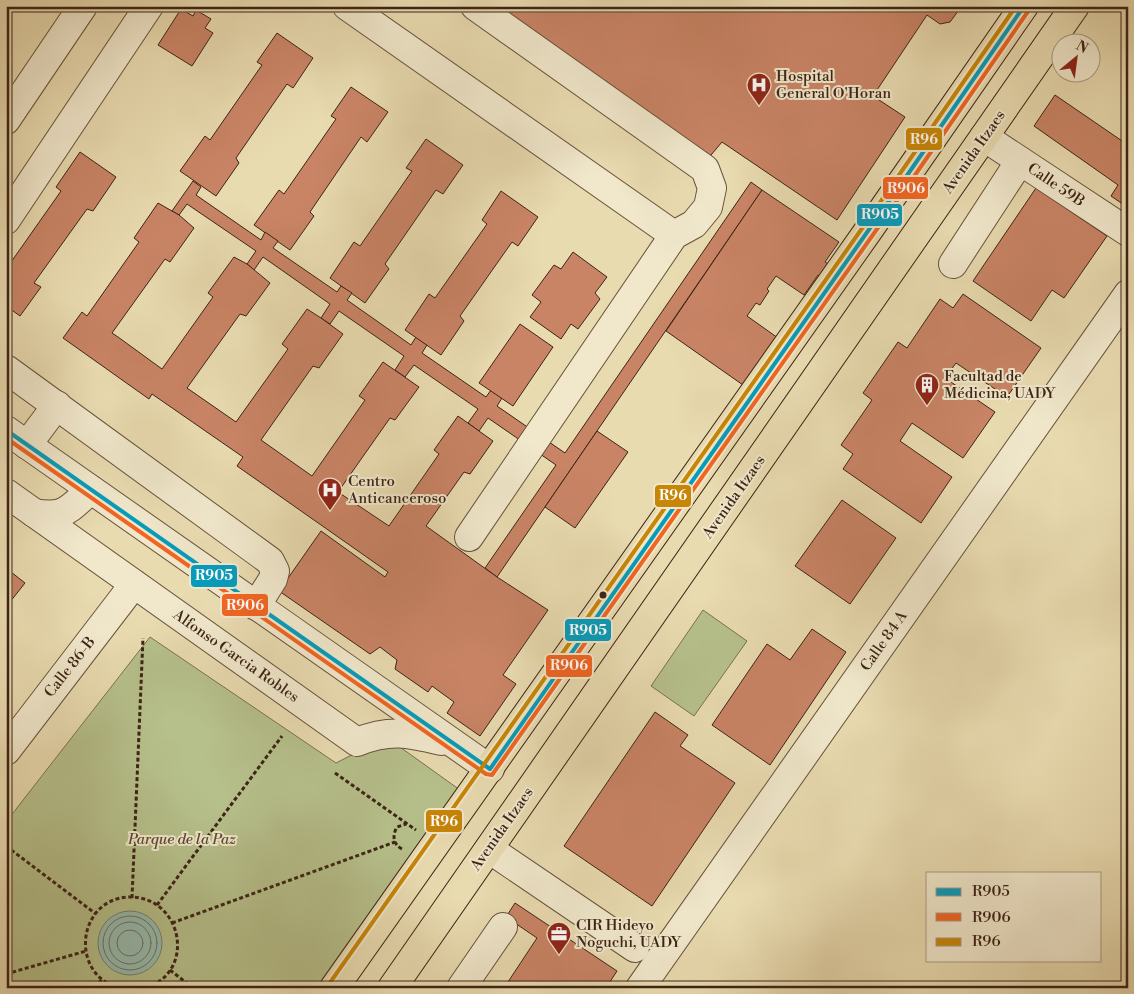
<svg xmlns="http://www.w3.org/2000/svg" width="1134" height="994" viewBox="0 0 1134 994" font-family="'Libre Bodoni',serif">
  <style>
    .green { fill: #b6c08b; stroke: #797250 }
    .water { fill: #97bbaf; stroke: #737f72 }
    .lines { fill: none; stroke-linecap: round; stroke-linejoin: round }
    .shore { stroke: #6a7062; stroke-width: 1 }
    .building { fill: #c98466; stroke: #3c2416 }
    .minor-casing { stroke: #67523c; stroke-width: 30 }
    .major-casing { stroke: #3c2416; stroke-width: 30 }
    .path { stroke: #3c2416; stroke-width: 3; stroke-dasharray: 4 2.5; stroke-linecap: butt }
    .minor { stroke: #f1e8cc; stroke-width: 28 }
    .major { stroke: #e9dbb0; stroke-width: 28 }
    .bus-1-casing { stroke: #f1e8cc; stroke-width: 8 }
    .bus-2-casing { stroke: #f1e8cc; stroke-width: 8 }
    .bus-3-casing { stroke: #f1e8cc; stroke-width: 8 }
    .bus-1 { stroke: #069cbc; stroke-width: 4 }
    .bus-2 { stroke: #f26522; stroke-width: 4 }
    .bus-3 { stroke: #c88606; stroke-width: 4 }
    .bus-dot { fill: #3c2416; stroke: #f1e8cc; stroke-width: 2 }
    .labels { text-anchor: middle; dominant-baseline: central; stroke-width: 4; stroke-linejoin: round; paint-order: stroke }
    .poi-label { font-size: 15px; fill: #3c2416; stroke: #f1e8cc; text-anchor: start }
    .street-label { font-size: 15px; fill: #3c2416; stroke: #f1e8cc }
    .park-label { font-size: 15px; font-style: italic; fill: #5a4b33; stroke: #f1e8cc }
    .line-badge { stroke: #f1e8cc; stroke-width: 2 }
    .badge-label { font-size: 14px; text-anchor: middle; font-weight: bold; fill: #fff }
  </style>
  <rect width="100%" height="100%" fill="#e9dbb0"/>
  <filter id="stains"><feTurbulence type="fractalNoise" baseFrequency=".004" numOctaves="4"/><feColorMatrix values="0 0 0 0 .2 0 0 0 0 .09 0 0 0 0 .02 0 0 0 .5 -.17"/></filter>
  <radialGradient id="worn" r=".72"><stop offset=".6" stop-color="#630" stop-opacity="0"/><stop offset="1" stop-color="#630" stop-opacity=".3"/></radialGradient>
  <!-- green -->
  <g class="green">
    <polygon points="703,610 747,641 694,716 651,686"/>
    <polygon points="150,637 336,763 375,743 400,747 460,790 321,988 6,988 6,822"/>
  </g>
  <!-- water -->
  <circle class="water" cx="130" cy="943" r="32"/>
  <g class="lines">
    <!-- shore -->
    <g class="shore">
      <circle cx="130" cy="943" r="27"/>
      <circle cx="130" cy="943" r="21"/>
      <circle cx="130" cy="943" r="13"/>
    </g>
  </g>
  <!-- building -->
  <g class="building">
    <polygon points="487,6 962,6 950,22 940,24 927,15 873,96 905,117 837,220 722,142 706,161"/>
    <polygon points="181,9 193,16 196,10 211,19 205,28 213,33 192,66 158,45"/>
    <polygon points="277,33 313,58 293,88 287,84 236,158 239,163 216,196 180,171 205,136 210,140 262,65 257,62"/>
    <polygon points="351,87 388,112 367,142 361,137 310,212 314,216 290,250 254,225 279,190 284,194 336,119 331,116"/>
    <polygon points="1055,95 1128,145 1127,207 1111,196 1118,185 1034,126"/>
    <polygon points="426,139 463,165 443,194 436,190 385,264 389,269 365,303 330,278 354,242 360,246 412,171 406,168"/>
    <polygon points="80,152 116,177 93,211 87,209 34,283 41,287 20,316 6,306 6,264 9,265 61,191 56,187"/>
    <polygon points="193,181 201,187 196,195 261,240 265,232 278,241 273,248 337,292 341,286 352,293 347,300 411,345 416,337 427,345 422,353 486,397 491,390 502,398 497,406 565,453 751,182 762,190 497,577 485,568 556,465 488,418 479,431 468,423 478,409 414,365 405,377 395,370 404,356 339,311 330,324 321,318 330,304 263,257 254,270 247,264 256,251 187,204 179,215 172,211"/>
    <polygon points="1036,188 1107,236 1064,298 1052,290 1031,321 973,281"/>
    <polygon points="762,190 839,242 825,262 832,266 823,279 818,275 804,295 776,276 767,289 769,291 760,305 756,303 747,316 778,338 743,385 666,331"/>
    <polygon points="501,191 538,217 518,246 512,242 460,316 464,321 441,355 405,330 429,294 435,298 487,224 482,220"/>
    <polygon points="158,203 179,215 194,228 170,262 165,259 112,333 118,337 162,369 213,297 208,293 234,257 247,264 270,283 246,316 240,314 187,388 236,422 288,349 282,344 307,309 321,318 343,334 319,368 313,366 261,440 312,476 365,400 359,396 383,362 419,387 395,420 390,418 338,492 389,526 439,454 434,450 458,416 493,441 470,474 464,472 426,526 497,577 548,610 503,675 516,684 480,736 447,713 454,702 432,686 428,692 395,669 397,660 380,647 370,654 279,591 321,531 385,577 388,572 237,466 243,457 152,394 149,399 63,338 82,312 87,316 139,242 134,238"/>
    <polygon points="573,252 607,277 595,293 600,299 578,329 571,324 561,339 530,317 541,302 532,295 554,265 561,269"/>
    <polygon points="963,294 1041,348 1007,397 956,363 945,378 995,412 963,458 912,423 900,441 952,477 921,523 843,469 853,454 841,445 872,400 863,393 898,342 907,348 940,299 953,308"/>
    <polygon points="520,324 553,347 513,406 479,383"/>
    <polygon points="597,431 628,452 575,528 545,507"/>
    <polygon points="842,500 896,538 850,604 795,566"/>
    <polygon points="6,568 25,583 6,607"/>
    <polygon points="812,629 846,652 770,765 712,725 767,644 790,660"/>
    <polygon points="655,712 688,735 680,746 735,783 652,906 564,846"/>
    <polygon points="515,903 617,971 606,988 504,988 537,938 506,917"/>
  </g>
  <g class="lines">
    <defs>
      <g id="minor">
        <polyline points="347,6 674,235"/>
        <polyline points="6,120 83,6"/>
        <polyline points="984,137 1128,232"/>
        <polyline points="6,220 149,6"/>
        <polyline points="953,264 1020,161"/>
        <polyline points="6,369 270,561 275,571 273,579 256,606"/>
        <polyline points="6,430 490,769"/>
        <polyline points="27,445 57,405"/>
        <path d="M6,493L357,742C390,729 408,733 441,741"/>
        <path d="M34,513C66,518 67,510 91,490"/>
        <polyline points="469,537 674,235 694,224 708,207 712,188 705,169 475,6"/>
        <polyline points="6,751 134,584"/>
        <polyline points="489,849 635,948"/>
        <polyline points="461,988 503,927"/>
        <polyline points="640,988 1128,294"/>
      </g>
      <g id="major">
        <polyline points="334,988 868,231 1024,6"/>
        <polyline points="392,988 1075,6"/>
      </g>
    </defs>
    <!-- minor casing -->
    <use href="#minor" class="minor-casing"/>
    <!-- major casing -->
    <use href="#major" class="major-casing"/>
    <!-- path -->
    <g class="path">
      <polyline points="335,773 416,830"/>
      <polyline points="6,846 96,914"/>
      <path d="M402,849C393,844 392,836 397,827L406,824"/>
      <polyline points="132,898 143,638"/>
      <polyline points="157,905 282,736"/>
      <polyline points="172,923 395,842"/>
      <polyline points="170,970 193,988"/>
      <polyline points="6,974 86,951"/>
      <polyline points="95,988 102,979"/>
      <path d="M119,988C69,974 77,899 129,897C183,896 197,973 145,988"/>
    </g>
    <!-- minor -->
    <use href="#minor" class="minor"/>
    <!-- major -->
    <use href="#major" class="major"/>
    <defs>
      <polyline id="bus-1" points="6,430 490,769 908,174 1024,6"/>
      <polyline id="bus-2" points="6,438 486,774 492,775 913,178 1029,10"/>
      <polyline id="bus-3" points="329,984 863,227 1016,6"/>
    </defs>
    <!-- bus-1 casing -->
    <use href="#bus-1" class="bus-1-casing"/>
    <!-- bus-2 casing -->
    <use href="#bus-2" class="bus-2-casing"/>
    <!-- bus-3 casing -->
    <use href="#bus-3" class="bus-3-casing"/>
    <!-- bus-1 -->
    <use href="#bus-1" class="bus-1"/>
    <!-- bus-2 -->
    <use href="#bus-2" class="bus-2"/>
    <!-- bus-3 -->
    <use href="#bus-3" class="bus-3"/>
  </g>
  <!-- icons -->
  <defs>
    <symbol id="hospital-pin" viewBox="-11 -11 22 30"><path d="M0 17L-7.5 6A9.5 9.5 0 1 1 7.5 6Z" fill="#8f2418" stroke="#f1e8cc"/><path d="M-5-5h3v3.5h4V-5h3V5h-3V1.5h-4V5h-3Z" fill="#fff"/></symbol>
    <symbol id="building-pin" viewBox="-11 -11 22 30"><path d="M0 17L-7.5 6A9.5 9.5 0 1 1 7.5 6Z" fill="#8f2418" stroke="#f1e8cc"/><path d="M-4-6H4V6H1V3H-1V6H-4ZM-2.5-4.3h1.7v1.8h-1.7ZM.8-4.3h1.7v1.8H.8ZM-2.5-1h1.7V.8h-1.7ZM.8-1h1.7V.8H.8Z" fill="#fff"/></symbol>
    <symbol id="office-pin" viewBox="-11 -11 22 30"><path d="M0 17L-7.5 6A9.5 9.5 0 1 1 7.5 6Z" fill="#8f2418" stroke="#f1e8cc"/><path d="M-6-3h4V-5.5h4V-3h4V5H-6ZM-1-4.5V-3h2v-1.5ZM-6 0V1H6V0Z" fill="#fff"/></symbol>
  </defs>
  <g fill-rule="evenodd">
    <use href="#hospital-pin" x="745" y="71" width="28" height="38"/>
    <use href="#building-pin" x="913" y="371" width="28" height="38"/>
    <use href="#hospital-pin" x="316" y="476" width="28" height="38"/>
    <use href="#office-pin" x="545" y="920" width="28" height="38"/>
  </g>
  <!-- markers -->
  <circle class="bus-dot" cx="603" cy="595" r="4.5"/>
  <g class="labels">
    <!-- poi labels -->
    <g class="poi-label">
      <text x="776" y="76">Hospital<tspan x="776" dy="17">General O'Horan</tspan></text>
      <text x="944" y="376">Facultad de<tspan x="944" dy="17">Médicina, UADY</tspan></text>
      <text x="348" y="481">Centro<tspan x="348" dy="17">Anticanceroso</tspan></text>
      <text x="576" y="925">CIR Hideyo<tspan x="576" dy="17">Noguchi, UADY</tspan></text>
    </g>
    <!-- street labels -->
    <g class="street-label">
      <text transform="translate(974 152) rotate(-55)">Avenida Itzaes</text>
      <text transform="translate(1056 185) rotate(34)">Calle 59B</text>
      <text transform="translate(734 497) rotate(-55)">Avenida Itzaes</text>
      <text transform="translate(884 641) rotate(-55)">Calle 84 A</text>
      <text transform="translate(236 656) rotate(35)">Alfonso Garcia Robles</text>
      <text transform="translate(70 667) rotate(-52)">Calle 86-B</text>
      <text transform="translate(502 829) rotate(-55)">Avenida Itzaes</text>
    </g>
    <!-- park labels -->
    <g class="park-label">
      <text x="182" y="839">Parque de la Paz</text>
    </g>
  </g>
  <g class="line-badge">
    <rect x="905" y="127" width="38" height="24" rx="5" fill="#c88606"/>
    <rect x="882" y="176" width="47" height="24" rx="5" fill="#f26522"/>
    <rect x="856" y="203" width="47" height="24" rx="5" fill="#069cbc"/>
    <rect x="654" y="484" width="38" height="24" rx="5" fill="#c88606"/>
    <rect x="190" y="564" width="48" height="24" rx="5" fill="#069cbc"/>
    <rect x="221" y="593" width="48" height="24" rx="5" fill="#f26522"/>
    <rect x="564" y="618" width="48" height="24" rx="5" fill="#069cbc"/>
    <rect x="545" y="654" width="48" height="24" rx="5" fill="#f26522"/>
    <rect x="425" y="809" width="38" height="24" rx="5" fill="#c88606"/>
  </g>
  <g class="badge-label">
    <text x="924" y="144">R96</text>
    <text x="906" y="193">R906</text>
    <text x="880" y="219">R905</text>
    <text x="673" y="500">R96</text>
    <text x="214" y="580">R905</text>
    <text x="245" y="610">R906</text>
    <text x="588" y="635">R905</text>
    <text x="569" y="670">R906</text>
    <text x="444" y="826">R96</text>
  </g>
  <!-- margin -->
  <rect width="1134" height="994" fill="none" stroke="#e9dbb0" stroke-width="25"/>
  <rect x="8" y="8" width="1119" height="979" fill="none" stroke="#3c2416" stroke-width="2.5"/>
  <rect x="12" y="12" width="1109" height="969" fill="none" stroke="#3c2416"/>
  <!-- legend -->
  <rect x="926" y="872" width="175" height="90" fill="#f1e8cc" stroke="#a99a83"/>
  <rect x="936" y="888" width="25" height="8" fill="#069cbc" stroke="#a99a83"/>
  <text x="972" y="896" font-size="15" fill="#3c2416">R905</text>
  <rect x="936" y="913" width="25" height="8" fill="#f26522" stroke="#a99a83"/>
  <text x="972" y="922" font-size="15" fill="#3c2416">R906</text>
  <rect x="936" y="938" width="25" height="8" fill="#c88606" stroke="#a99a83"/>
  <text x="972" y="946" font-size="15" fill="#3c2416">R96</text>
  <!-- north arrow -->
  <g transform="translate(1076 58) rotate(29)"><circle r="24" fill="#f1e8cc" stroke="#a99a83"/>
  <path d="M0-4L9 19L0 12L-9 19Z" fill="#8f2418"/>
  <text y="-8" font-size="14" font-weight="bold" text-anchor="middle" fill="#3c2416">N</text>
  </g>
  <rect width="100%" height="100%" filter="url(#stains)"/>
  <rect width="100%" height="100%" fill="url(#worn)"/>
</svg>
